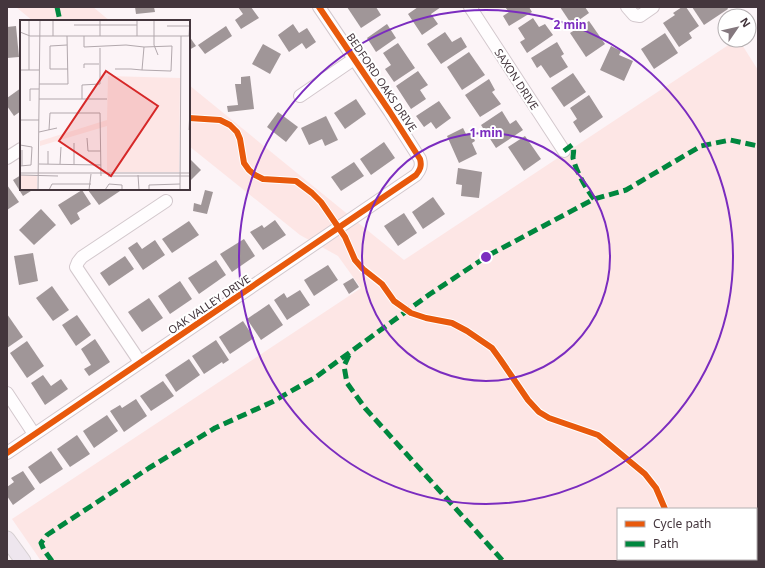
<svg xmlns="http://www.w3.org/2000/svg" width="765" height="568" viewBox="0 0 765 568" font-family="'Noto Sans',sans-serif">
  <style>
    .green { fill: #fde6e5; fill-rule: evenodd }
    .building { fill: #a09698 }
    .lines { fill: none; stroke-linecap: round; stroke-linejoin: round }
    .minor-casing { stroke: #d3c8cd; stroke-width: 14 }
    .major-casing { stroke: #d5cfd1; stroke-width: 17 }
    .minor { stroke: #fffdfe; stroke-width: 12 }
    .major { stroke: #eee6ee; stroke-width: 15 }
    .quiet { stroke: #00873e; stroke-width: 5; stroke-dasharray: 10 5; stroke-linecap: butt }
    .cycleway-casing { stroke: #fff; stroke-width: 8 }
    .cycleway { stroke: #e8590c; stroke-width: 6 }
    .ring { fill: none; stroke: #7b2cbf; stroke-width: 2 }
    .labels { text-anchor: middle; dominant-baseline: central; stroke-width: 4; stroke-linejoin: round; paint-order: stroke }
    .street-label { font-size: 11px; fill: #44363d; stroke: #fff }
    .inset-road { fill: none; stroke: #b2a8ad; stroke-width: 1 }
    .view { fill: #d62828; fill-opacity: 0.15; stroke: #d62828; stroke-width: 2 }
    .inset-edge { fill: none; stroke: #44363d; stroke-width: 2 }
    .centre { fill: #7b2cbf; stroke: #fff; stroke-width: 2 }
    .ring-label { font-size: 12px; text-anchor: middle; font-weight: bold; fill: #7b2cbf; stroke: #fff; stroke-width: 4; stroke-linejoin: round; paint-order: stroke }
  </style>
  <rect width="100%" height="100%" fill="#fcf4f7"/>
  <!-- green -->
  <g class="green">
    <polygon points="16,7 93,7 110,21 33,21"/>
    <path d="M736,40H739L758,70V561H41L12,519L361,288L338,256L300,235L189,146V85L404,260ZM618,509H756V559H618Z"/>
  </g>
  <!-- building -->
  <g class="building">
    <polygon points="135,7 154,7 155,12 136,14"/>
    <polygon points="238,7 251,7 259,18 241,29 235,20 243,14"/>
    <polygon points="347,7 376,7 381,15 361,28"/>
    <polygon points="418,7 441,7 431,14 438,24 422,35 408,14"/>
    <polygon points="505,7 529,7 532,12 509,26 503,16 509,12"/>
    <polygon points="560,7 585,7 589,13 572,25"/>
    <polygon points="682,7 686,7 699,26 689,33 692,38 679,47 663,23 675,15 673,13"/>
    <polygon points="692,7 727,7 728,9 704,25"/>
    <polygon points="533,18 539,27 545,24 553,35 527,53 520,42 525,39 518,28"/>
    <polygon points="589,21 605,44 586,57 570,33"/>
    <polygon points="293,24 299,33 307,28 316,42 306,49 302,43 289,52 278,35"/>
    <polygon points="387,24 396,38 376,52 367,38"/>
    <polygon points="16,26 19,57 7,58 7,27"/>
    <polygon points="226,26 232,36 205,54 198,45"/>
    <polygon points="445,32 452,42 461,37 467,47 441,64 427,44"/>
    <polygon points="665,33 678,53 654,69 641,49"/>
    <polygon points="189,36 196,46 189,50"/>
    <polygon points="557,42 564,54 561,56 568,67 550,78 541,65 537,68 531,58"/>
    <polygon points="398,43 415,68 394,82 385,69 391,65 383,53"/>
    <polygon points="263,44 281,54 270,74 252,64"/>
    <polygon points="611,46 621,51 619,55 633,61 624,81 600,70"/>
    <polygon points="469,52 485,75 462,90 447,67"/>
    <polygon points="418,71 428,85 420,90 426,99 411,109 396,86"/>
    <polygon points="573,73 586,92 564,107 551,88"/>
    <polygon points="250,76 254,109 228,112 227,106 238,105 235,84 241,84 241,77"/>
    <polygon points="489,79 495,90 492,92 501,104 480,117 465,95"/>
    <polygon points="21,88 21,111 14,116 7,106 7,98"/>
    <polygon points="589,95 603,117 580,133 573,122 577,119 570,108"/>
    <polygon points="356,99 366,114 345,129 334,113"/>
    <polygon points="439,101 451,118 436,129 431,122 424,127 416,116"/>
    <polygon points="502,111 510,124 516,120 523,130 496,148 481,125"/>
    <polygon points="278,112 298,127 286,142 267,127"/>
    <polygon points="326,116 338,140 325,146 322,139 309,145 301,128"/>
    <polygon points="463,128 466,134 471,132 475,141 472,143 477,154 459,163 447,136"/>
    <polygon points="525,136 541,159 524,171 508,147"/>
    <polygon points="384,142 395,158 371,175 360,159"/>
    <polygon points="189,158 201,170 189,182"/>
    <polygon points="354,162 364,176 341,191 331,177"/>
    <polygon points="458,168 482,172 479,198 461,196 462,185 456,184"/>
    <polygon points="21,175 21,189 34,189 23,196 13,180"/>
    <polygon points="7,185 19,202 7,210"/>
    <polygon points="90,189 123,189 99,205 88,190"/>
    <polygon points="82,190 91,204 77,213 80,219 71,225 58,205"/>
    <polygon points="205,190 213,192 207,214 193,211 194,203 201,205"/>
    <polygon points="433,197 445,214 423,229 412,212"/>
    <polygon points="41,209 56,225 34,245 19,230"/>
    <polygon points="404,213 417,233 398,246 384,226"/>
    <polygon points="275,220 286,235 263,250 250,232 262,225 264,228"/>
    <polygon points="189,221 199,235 172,253 162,239"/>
    <polygon points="244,239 255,256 232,272 220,254"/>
    <polygon points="155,240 165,255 143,270 128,248 137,242 142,249"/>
    <polygon points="33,253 38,281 19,285 14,256"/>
    <polygon points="125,256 134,269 109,286 100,273"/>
    <polygon points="216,260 226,275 199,294 188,278"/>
    <polygon points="328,265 338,280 314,296 304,280"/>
    <polygon points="353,278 359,287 349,294 343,284"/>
    <polygon points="180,281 192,299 170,314 158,296"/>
    <polygon points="52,286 69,310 53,321 36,298"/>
    <polygon points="300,290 310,305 287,320 274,300 284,293 287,298"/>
    <polygon points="149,298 163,318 142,332 128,312"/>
    <polygon points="269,304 283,325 261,340 247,319"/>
    <polygon points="7,314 23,337 7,348"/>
    <polygon points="77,315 91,335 76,346 62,325"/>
    <polygon points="243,321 254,338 230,354 219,337"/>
    <polygon points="95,339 110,362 89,376 84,369 91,365 81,349"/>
    <polygon points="216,340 229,360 223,364 222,362 204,374 192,356"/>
    <polygon points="27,341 44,366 27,378 10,353"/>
    <polygon points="189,359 200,375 176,392 165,375"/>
    <polygon points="43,375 51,386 61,379 68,389 45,405 31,383"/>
    <polygon points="163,381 174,396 151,411 140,396"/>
    <polygon points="136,399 147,416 124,432 110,411 120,405 122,408"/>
    <polygon points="107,415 118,431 94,448 83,431"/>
    <polygon points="77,435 90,454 70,467 57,449"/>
    <polygon points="51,451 63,469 40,484 28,467"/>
    <polygon points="23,471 35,489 13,505 7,496 7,487 14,482 11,478"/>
  </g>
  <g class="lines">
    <defs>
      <g id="minor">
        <polyline points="470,7 564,151"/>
        <polyline points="627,7 634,15 640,16 653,7"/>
        <polyline points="300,96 354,59"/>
        <polyline points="7,158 21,149"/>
        <polyline points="140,362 76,267 78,262 82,257 166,201"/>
        <polyline points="7,393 34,434"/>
        <path d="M7,453L416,175C420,170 422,166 420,159L390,112L319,7"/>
      </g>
      <polyline id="major" points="7,539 23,561"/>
    </defs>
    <!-- minor casing -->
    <use href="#minor" class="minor-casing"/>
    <!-- major casing -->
    <use href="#major" class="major-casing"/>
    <!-- minor -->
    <use href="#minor" class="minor"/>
    <!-- major -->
    <use href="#major" class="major"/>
    <!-- quiet -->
    <g class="quiet">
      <polyline points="57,7 60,21"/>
      <path d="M564,151L572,145C575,150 573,153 573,158C576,171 586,189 594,199"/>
      <polyline points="349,355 344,366 347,383 365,408 503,561"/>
      <polyline points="756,545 758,543"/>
      <polyline points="744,559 746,561"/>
      <polyline points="52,561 44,550 41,543 47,535 149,468 215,428 272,402 316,377 430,294 489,255 594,199 626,190 701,146 730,140 758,146"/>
      <polyline points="735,561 737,559"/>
    </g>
    <defs>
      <g id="cycleway">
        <polyline points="189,118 220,120 230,125 237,132 240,139 244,163 249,170 255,175 263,179 296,181 312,193 321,202 345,237 355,260 363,269 382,284 394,301 411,313 426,318 452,323 467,331 492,348 500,359 528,400 539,412 549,418 598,435 645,474 656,488 665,509"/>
        <path d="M7,453L416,175C420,170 422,166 420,159L390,112L319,7"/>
      </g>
    </defs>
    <!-- cycleway casing -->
    <use href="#cycleway" class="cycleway-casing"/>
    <!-- cycleway -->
    <use href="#cycleway" class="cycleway"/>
  </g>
  <!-- distance rings -->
  <g class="ring">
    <circle cx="486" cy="257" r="124"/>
    <circle cx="486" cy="257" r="247"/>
  </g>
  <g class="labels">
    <!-- street labels -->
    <g class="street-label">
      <text transform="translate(517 79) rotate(57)">SAXON DRIVE</text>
      <text transform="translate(382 82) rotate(56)">BEDFORD OAKS DRIVE</text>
      <text transform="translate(209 304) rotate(-34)">OAK VALLEY DRIVE</text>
    </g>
  </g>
  <!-- overview -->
  <g transform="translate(20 20)">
    <rect width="170" height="170" fill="#fcf4f7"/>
    <path d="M88,56L160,58L159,152H87V106L20,126V121L87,100ZM0,155L17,156V170H0Z" fill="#fde6e5"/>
    <path class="inset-road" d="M33,0V16M117,0V16M134,0V25L138,35M54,5H117M147,6H170M0,12L10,16H170M64,16V27L106,25L124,27M80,16V0M169,16L170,0M47,25L30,26V49H48M64,48V44H79M95,49H111L122,50L150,51H151L152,26L124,27L122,50M0,50H19M9,50V0M19,64H48L47,16M19,79H87M62,79V65L80,64V28M10,81V69H19M0,100H19M29,110L30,93H80L81,156M169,110L170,90M19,112L37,108M67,118L68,131H81M0,125L12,127L11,145L0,146M19,144L81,145M28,144V131M40,144L41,127M54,145V123M2,146V130M0,153H170M0,155L38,156M118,155L119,170M88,156H170M18,170L20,0M29,170L32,164H71M69,170L71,154M85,170L89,164L102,165V170M129,170V165L160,164M160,170L161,16"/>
    <path class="view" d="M86,51L138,86L91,156L39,121Z"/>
    <rect width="170" height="170" class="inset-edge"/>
  </g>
  <circle cx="486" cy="257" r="6" class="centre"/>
  <g class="ring-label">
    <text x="570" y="29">2 min</text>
    <text x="486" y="137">1 min</text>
  </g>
  <!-- border -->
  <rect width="765" height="568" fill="none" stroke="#44363d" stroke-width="16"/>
  <!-- legend -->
  <rect x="617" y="508" width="140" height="52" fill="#ffffff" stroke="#b4afb1"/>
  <rect x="625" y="521" width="20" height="6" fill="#e8590c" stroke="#b4afb1"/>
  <text x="653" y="528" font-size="12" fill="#44363d">Cycle path</text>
  <rect x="625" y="541" width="20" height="6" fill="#00873e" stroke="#b4afb1"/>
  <text x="653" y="548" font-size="12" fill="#44363d">Path</text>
  <!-- north arrow -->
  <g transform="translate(737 28) rotate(56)"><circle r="19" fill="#ffffff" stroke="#b4afb1"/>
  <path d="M0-3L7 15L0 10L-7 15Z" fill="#84787e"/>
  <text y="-6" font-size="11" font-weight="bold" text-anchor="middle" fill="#44363d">N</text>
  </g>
</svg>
